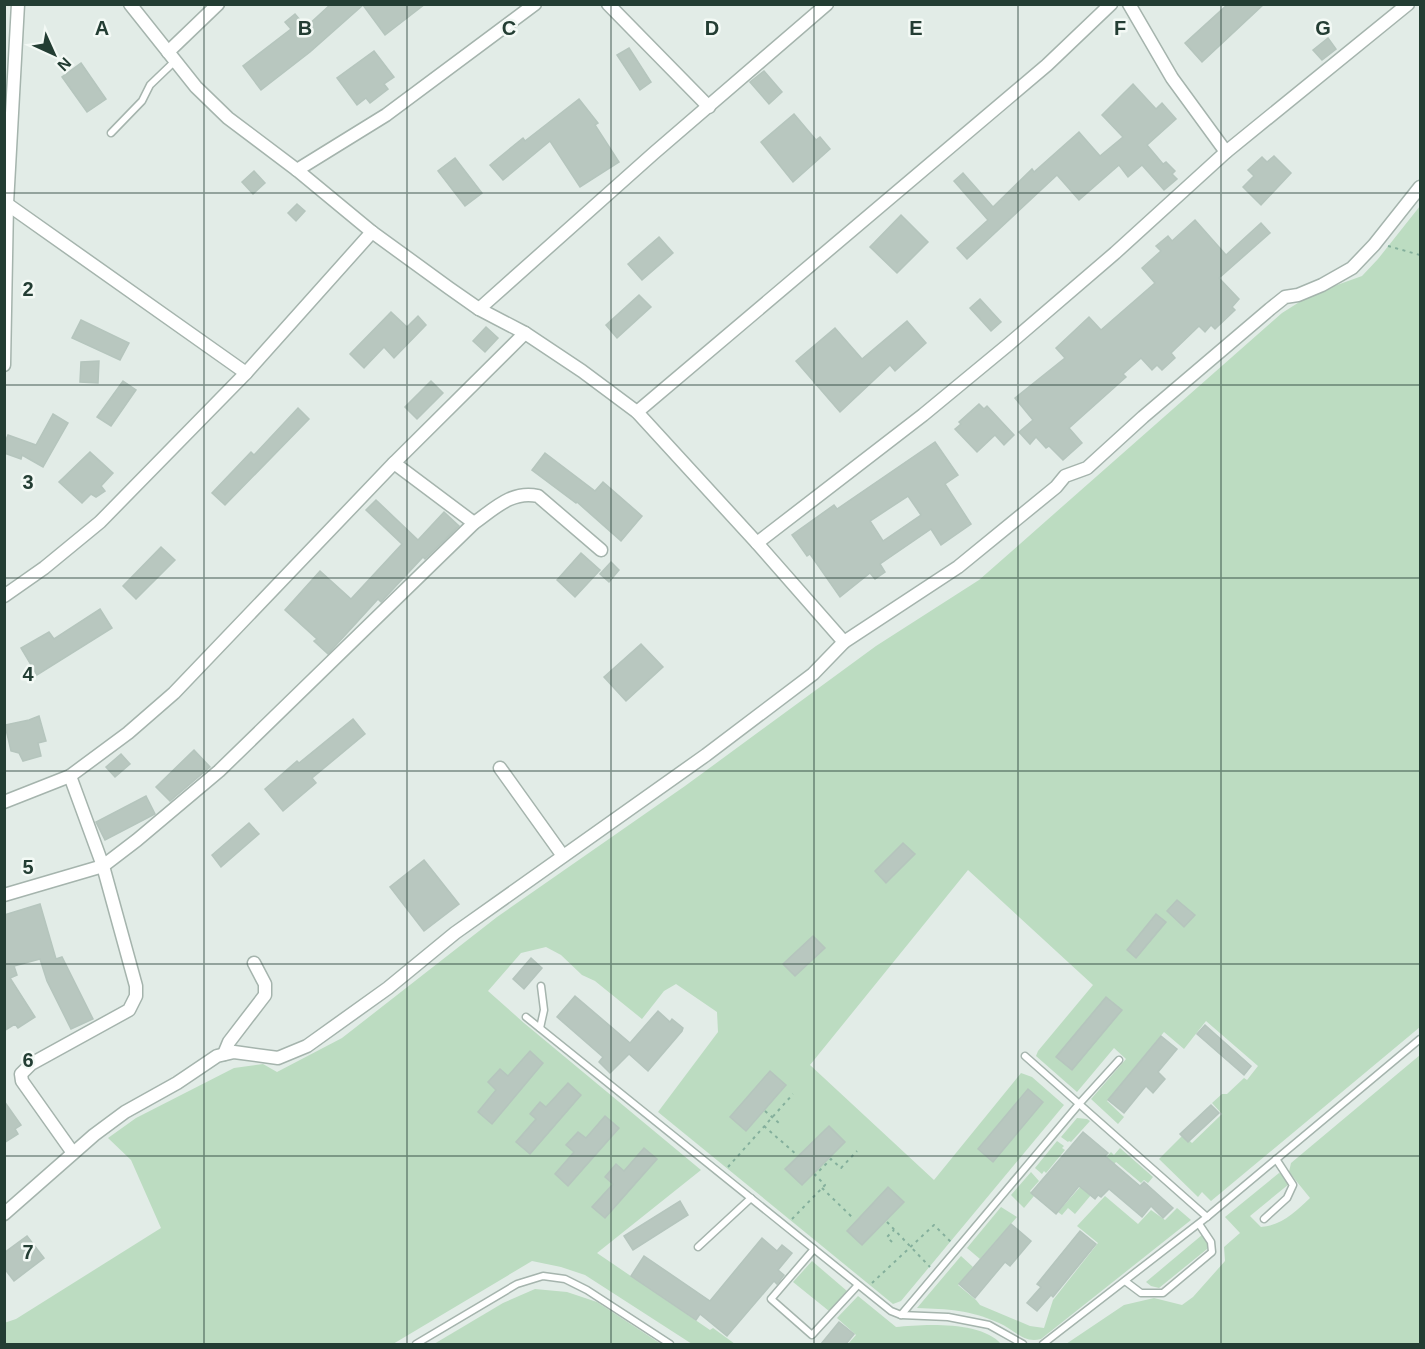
<svg xmlns="http://www.w3.org/2000/svg" width="1425" height="1349" viewBox="0 0 1425 1349" font-family="Helvetica,sans-serif">
  <style>
    .green { fill: #bcdcc1 }
    .building { fill: #b8c7bf; stroke: #b5c5bd; stroke-width: 1.5; fill-rule: evenodd }
    .lines { fill: none; stroke-linecap: round; stroke-linejoin: round }
    .lane-casing { stroke: #a5b4ad; stroke-width: 9 }
    .street-casing { stroke: #a5b4ad; stroke-width: 15 }
    .path { stroke: #84af9c; stroke-width: 2; stroke-dasharray: 3 4.5; stroke-linecap: butt }
    .lane { stroke: #fff; stroke-width: 6 }
    .street { stroke: #fff; stroke-width: 12 }
    .grid { fill: none; stroke: #233d33; stroke-width: 1.5; stroke-opacity: 0.55 }
    .grid-label { font-size: 20px; text-anchor: middle; font-weight: bold; fill: #233d33; stroke: #f3f9f5; stroke-width: 5; stroke-linejoin: round; paint-order: stroke }
  </style>
  <rect width="100%" height="100%" fill="#e2ece7"/>
  <!-- green -->
  <g class="green">
    <polygon points="1420,206 1420,1027 1211,1201 1202,1192 1198,1197 1159,1159 1183,1135 1192,1143 1222,1114 1212,1103 1222,1094 1227,1094 1244,1078 1247,1080 1258,1066 1206,1021 1184,1049 1164,1032 1107,1101 1124,1117 1118,1124 1091,1099 1126,1059 1114,1048 1077,1092 1036,1056 1038,1051 1093,985 968,870 810,1065 934,1180 1021,1073 1032,1077 1064,1105 901,1301 893,1304 658,1112 718,1032 717,1012 676,984 664,991 642,1019 595,981 582,975 561,955 546,947 521,953 488,991 524,1023 701,1170 597,1253 710,1330 713,1328 735,1344 692,1344 585,1275 561,1267 532,1261 393,1344 5,1344 4,1323 16,1319 161,1228 131,1160 108,1138 136,1118 234,1068 263,1064 277,1072 342,1038 497,917 685,786 876,646 979,580 1282,313 1312,294 1362,276 1378,259"/>
    <path d="M1420,1055V1344H1066L1124,1305L1154,1298L1182,1305L1193,1297L1225,1261L1224,1247L1240,1233L1225,1217L1279,1173C1285,1175 1288,1178 1289,1184L1250,1216L1261,1227C1283,1225 1295,1212 1310,1198L1289,1172L1291,1163Z"/>
    <polygon points="1077,1118 1087,1119 1090,1121 1071,1142 1069,1141 1068,1142 1061,1137"/>
    <polygon points="1057,1141 1064,1146 1062,1148 1065,1150 1046,1173 1044,1171 1042,1174 1035,1168"/>
    <polygon points="1120,1148 1153,1177 1148,1183 1144,1180 1141,1183 1116,1162 1088,1193 1091,1195 1075,1214 1068,1208 1062,1215 1058,1212 1111,1152 1114,1155"/>
    <polygon points="1031,1172 1039,1181 1030,1191 1034,1196 1024,1208 1011,1195"/>
    <path d="M1105,1196L1138,1224L1151,1210L1165,1220L1177,1208L1191,1220L1041,1339C1023,1344 1014,1329 999,1323C970,1310 948,1309 917,1308L961,1256L973,1267L958,1285L976,1300L980,1305L1030,1326L1044,1328L1053,1300L1098,1243L1077,1226Z"/>
    <polygon points="1001,1207 1017,1217 980,1259 967,1248"/>
    <polygon points="1202,1235 1208,1242 1207,1249 1159,1288 1151,1286 1146,1282"/>
    <polygon points="812,1261 847,1291 829,1311 793,1282"/>
    <polygon points="535,1289 567,1292 597,1302 661,1344 434,1344 503,1303"/>
    <path d="M858,1296L896,1327C924,1324 982,1321 1001,1344H848L856,1335L837,1318Z"/>
  </g>
  <!-- building -->
  <g class="building">
    <polygon points="331,4 425,4 385,35 363,5 310,52 261,90 243,66 291,29 285,22 295,14 306,27"/>
    <polygon points="1228,4 1264,4 1202,62 1185,43"/>
    <polygon points="1328,38 1336,49 1322,60 1313,50"/>
    <polygon points="629,48 651,82 640,90 617,55"/>
    <polygon points="374,51 394,77 384,84 388,89 370,103 366,98 357,105 337,78"/>
    <polygon points="81,63 106,99 87,112 62,77"/>
    <polygon points="764,71 782,92 769,104 750,82"/>
    <polygon points="1133,84 1156,109 1162,103 1176,119 1147,145 1163,164 1166,162 1175,171 1172,174 1177,179 1164,190 1142,165 1128,177 1119,165 1079,200 1057,175 967,259 957,248 988,220 954,181 963,173 993,207 1032,169 1034,172 1079,132 1100,156 1123,137 1102,115"/>
    <polygon points="579,99 598,123 595,125 619,162 580,187 550,141 503,180 490,165 523,138 525,141"/>
    <polygon points="794,114 816,140 820,137 830,149 793,182 761,142"/>
    <polygon points="1274,156 1291,173 1261,205 1243,187 1254,176 1248,170 1262,157 1267,162"/>
    <polygon points="455,158 482,193 465,206 438,171"/>
    <polygon points="254,171 265,183 253,194 242,182"/>
    <polygon points="297,204 305,211 296,221 288,213"/>
    <polygon points="901,215 928,242 897,273 870,247"/>
    <polygon points="1195,220 1226,255 1261,223 1270,233 1219,278 1239,299 1232,307 1235,310 1215,329 1211,325 1205,332 1199,326 1171,353 1175,358 1162,370 1157,365 1152,370 1141,358 1123,374 1126,377 1069,428 1082,443 1063,460 1049,446 1046,448 1036,437 1030,444 1019,432 1033,420 1015,398 1065,358 1056,348 1089,317 1101,330 1155,283 1142,268 1161,251 1156,246 1168,236 1172,241"/>
    <polygon points="659,237 673,253 642,280 628,264"/>
    <polygon points="639,295 651,307 617,338 606,325"/>
    <polygon points="980,299 1001,322 991,331 970,308"/>
    <polygon points="391,312 407,327 418,316 426,325 394,358 384,347 364,368 350,354"/>
    <polygon points="81,320 129,343 120,360 72,338"/>
    <polygon points="907,321 926,343 895,371 890,365 840,412 796,361 835,328 862,359"/>
    <polygon points="486,327 498,338 485,352 473,341"/>
    <polygon points="99,361 98,383 80,382 81,362"/>
    <polygon points="123,381 136,390 111,426 97,417"/>
    <polygon points="431,381 443,393 417,419 405,407"/>
    <polygon points="979,404 984,409 987,406 1014,435 1004,445 995,435 977,452 955,429 961,424 959,422"/>
    <polygon points="298,408 309,419 225,505 212,493 251,452 254,455"/>
    <polygon points="53,414 68,423 43,467 22,455 21,459 4,453 4,445 8,435 36,445"/>
    <path d="M935,442L958,475L945,484L971,524L941,545L931,529L880,564L885,572L875,579L870,573L840,597L810,554L807,556L792,535L834,505L837,509ZM908,496L921,515L883,541L870,521Z"/>
    <polygon points="90,452 113,473 101,486 105,491 96,497 91,494 82,503 59,482"/>
    <polygon points="545,453 595,491 603,482 642,516 621,541 577,502 576,503 532,470"/>
    <polygon points="376,500 418,540 444,512 459,526 425,559 423,557 381,602 378,599 328,654 314,641 317,639 285,610 320,571 351,599 402,544 366,510"/>
    <polygon points="161,547 175,560 136,599 123,586"/>
    <polygon points="581,553 600,570 575,597 557,580"/>
    <polygon points="611,562 619,570 609,582 600,574"/>
    <polygon points="100,609 112,628 37,675 21,648 49,632 54,639"/>
    <polygon points="641,644 663,667 626,701 604,677"/>
    <polygon points="39,716 46,741 38,743 41,756 23,761 19,753 11,751 5,725 29,720"/>
    <polygon points="353,719 365,734 312,778 316,783 283,811 265,789 297,761 299,763"/>
    <polygon points="194,750 210,767 170,801 156,787"/>
    <polygon points="121,754 130,764 115,777 106,767"/>
    <polygon points="146,796 155,814 105,840 96,822"/>
    <polygon points="249,823 259,834 221,867 212,855"/>
    <polygon points="903,843 915,854 886,883 875,871"/>
    <polygon points="424,860 459,904 424,931 390,887"/>
    <polygon points="1177,900 1195,915 1184,927 1167,911"/>
    <polygon points="40,904 56,959 62,957 93,1019 71,1029 47,981 40,959 14,966 17,975 10,978 35,1017 18,1028 15,1024 4,1031 4,915"/>
    <polygon points="1156,914 1166,922 1136,958 1127,950"/>
    <polygon points="813,936 825,948 795,976 783,964"/>
    <polygon points="531,958 542,968 524,989 513,979"/>
    <polygon points="575,996 630,1043 658,1011 670,1022 672,1019 683,1028 682,1031 648,1071 629,1054 610,1073 599,1062 603,1057 557,1017"/>
    <polygon points="1106,997 1122,1010 1072,1070 1056,1057"/>
    <polygon points="1205,1025 1251,1066 1244,1075 1197,1034"/>
    <polygon points="1161,1036 1177,1049 1158,1072 1165,1079 1153,1093 1146,1086 1124,1113 1108,1100"/>
    <polygon points="530,1051 543,1063 492,1124 478,1112 496,1090 488,1082 500,1069 508,1076"/>
    <polygon points="770,1071 786,1085 746,1131 730,1117"/>
    <polygon points="568,1083 581,1095 530,1154 516,1142 536,1119 530,1114 540,1102 546,1107"/>
    <polygon points="1028,1089 1043,1102 993,1162 978,1149"/>
    <polygon points="4,1101 21,1125 15,1129 18,1134 4,1143"/>
    <polygon points="1211,1105 1219,1113 1188,1142 1180,1134"/>
    <polygon points="605,1116 619,1128 568,1186 555,1174 574,1152 566,1145 578,1132 586,1138"/>
    <polygon points="829,1126 845,1142 802,1185 785,1169"/>
    <polygon points="1083,1132 1108,1153 1105,1156 1140,1186 1144,1182 1173,1208 1163,1218 1151,1206 1142,1217 1109,1189 1101,1197 1098,1195 1095,1199 1079,1186 1056,1214 1031,1193"/>
    <polygon points="644,1148 657,1159 605,1218 592,1207 613,1184 605,1177 616,1164 624,1171"/>
    <polygon points="888,1187 904,1202 862,1245 847,1231"/>
    <polygon points="680,1201 688,1215 633,1250 624,1236"/>
    <polygon points="1011,1224 1031,1241 1010,1266 1005,1262 975,1298 959,1284"/>
    <polygon points="1080,1231 1096,1244 1053,1297 1051,1295 1037,1311 1027,1303 1041,1287 1037,1284"/>
    <polygon points="27,1236 44,1258 14,1281 4,1268 4,1253"/>
    <polygon points="762,1238 777,1251 782,1245 792,1253 778,1270 784,1275 777,1284 774,1281 727,1336 700,1314 696,1320 631,1276 644,1256 710,1301"/>
    <polygon points="839,1322 854,1334 846,1344 821,1344"/>
  </g>
  <g class="lines">
    <defs>
      <g id="lane">
        <polyline points="111,133 142,101 150,85 175,61"/>
        <polyline points="526,1017 891,1311 901,1315 948,1317 989,1325 1023,1344"/>
        <polyline points="540,1028 544,1010 541,986"/>
        <polyline points="1025,1056 1207,1217"/>
        <polyline points="1264,1219 1287,1198 1293,1185 1276,1159"/>
        <polyline points="698,1247 751,1198"/>
        <polyline points="814,1249 771,1299 812,1335 858,1285"/>
        <polyline points="1125,1281 1141,1293 1163,1293 1212,1252 1211,1242 1199,1224"/>
        <polyline points="901,1315 1079,1104 1119,1060"/>
        <polyline points="416,1344 517,1284 543,1276 565,1279 587,1290 670,1344"/>
        <polyline points="1043,1344 1207,1217 1420,1039"/>
      </g>
      <g id="street">
        <polyline points="130,4 196,87 228,118 297,170 372,232 449,288 479,309 525,333 582,371 637,412 757,543 844,642"/>
        <polyline points="608,4 709,107"/>
        <polyline points="1129,4 1172,78 1226,152"/>
        <polyline points="168,52 218,4"/>
        <polyline points="297,170 386,115 535,4"/>
        <polyline points="7,204 246,373"/>
        <polyline points="479,309 654,153 827,4"/>
        <polyline points="4,365 7,204 18,4"/>
        <polyline points="637,412 1047,65 1111,4"/>
        <polyline points="394,463 474,523"/>
        <polyline points="757,543 923,415 1009,344 1115,253 1226,152 1408,4"/>
        <polyline points="4,596 44,568 100,522 246,373 372,232"/>
        <polyline points="500,768 563,856"/>
        <polyline points="70,776 103,866 136,986 136,996 129,1010 31,1064 21,1074 22,1081 73,1153"/>
        <polyline points="4,802 70,776 128,733 174,693 394,463 525,333"/>
        <path d="M4,895L103,866L137,840L219,771L474,523C494,509 512,490 538,496L601,550"/>
        <polyline points="224,1054 229,1042 265,995 265,984 254,963"/>
        <polyline points="4,1214 94,1135 125,1112 177,1083 217,1056 234,1052 278,1058 307,1046 388,988 455,933 706,755 813,674 844,642 958,567 1056,487 1065,476 1087,468 1143,417 1270,309 1285,297 1298,295 1322,285 1352,268 1374,245 1420,187"/>
      </g>
    </defs>
    <!-- lane casing -->
    <use href="#lane" class="lane-casing"/>
    <!-- street casing -->
    <use href="#street" class="street-casing"/>
    <!-- path -->
    <g class="path">
      <polyline points="1388,246 1420,255"/>
      <polyline points="765,1111 779,1123"/>
      <polyline points="764,1126 797,1155"/>
      <polyline points="728,1167 793,1094"/>
      <polyline points="822,1188 854,1219"/>
      <polyline points="792,1219 825,1185 815,1175 831,1159 841,1168 857,1151"/>
      <polyline points="887,1222 930,1267"/>
      <polyline points="892,1242 887,1237 894,1230"/>
      <polyline points="872,1283 934,1225 951,1242"/>
    </g>
    <!-- lane -->
    <use href="#lane" class="lane"/>
    <!-- street -->
    <use href="#street" class="street"/>
  </g>
  <!-- grid -->
  <path class="grid" d="M204,4V1344M407,4V1344M611,4V1344M814,4V1344M1018,4V1344M1221,4V1344M4,193H1420M4,385H1420M4,578H1420M4,771H1420M4,964H1420M4,1156H1420"/>
  <g class="grid-label">
    <text x="102" y="35">A</text>
    <text x="305" y="35">B</text>
    <text x="509" y="35">C</text>
    <text x="712" y="35">D</text>
    <text x="916" y="35">E</text>
    <text x="1120" y="35">F</text>
    <text x="1323" y="35">G</text>
    <text x="28" y="296">2</text>
    <text x="28" y="489">3</text>
    <text x="28" y="681">4</text>
    <text x="28" y="874">5</text>
    <text x="28" y="1067">6</text>
    <text x="28" y="1259">7</text>
  </g>
  <!-- border -->
  <rect width="1425" height="1349" fill="none" stroke="#233d33" stroke-width="12"/>
  <!-- north arrow -->
  <g transform="translate(54 54) rotate(135)" stroke="#f3f9f5" stroke-width="4.5" paint-order="stroke">
  <path d="M0-4.5L10 22L0 15L-10 22Z" fill="#233d33"/>
  <text y="-9" font-size="16" font-weight="bold" text-anchor="middle" fill="#233d33">N</text>
  </g>
</svg>
